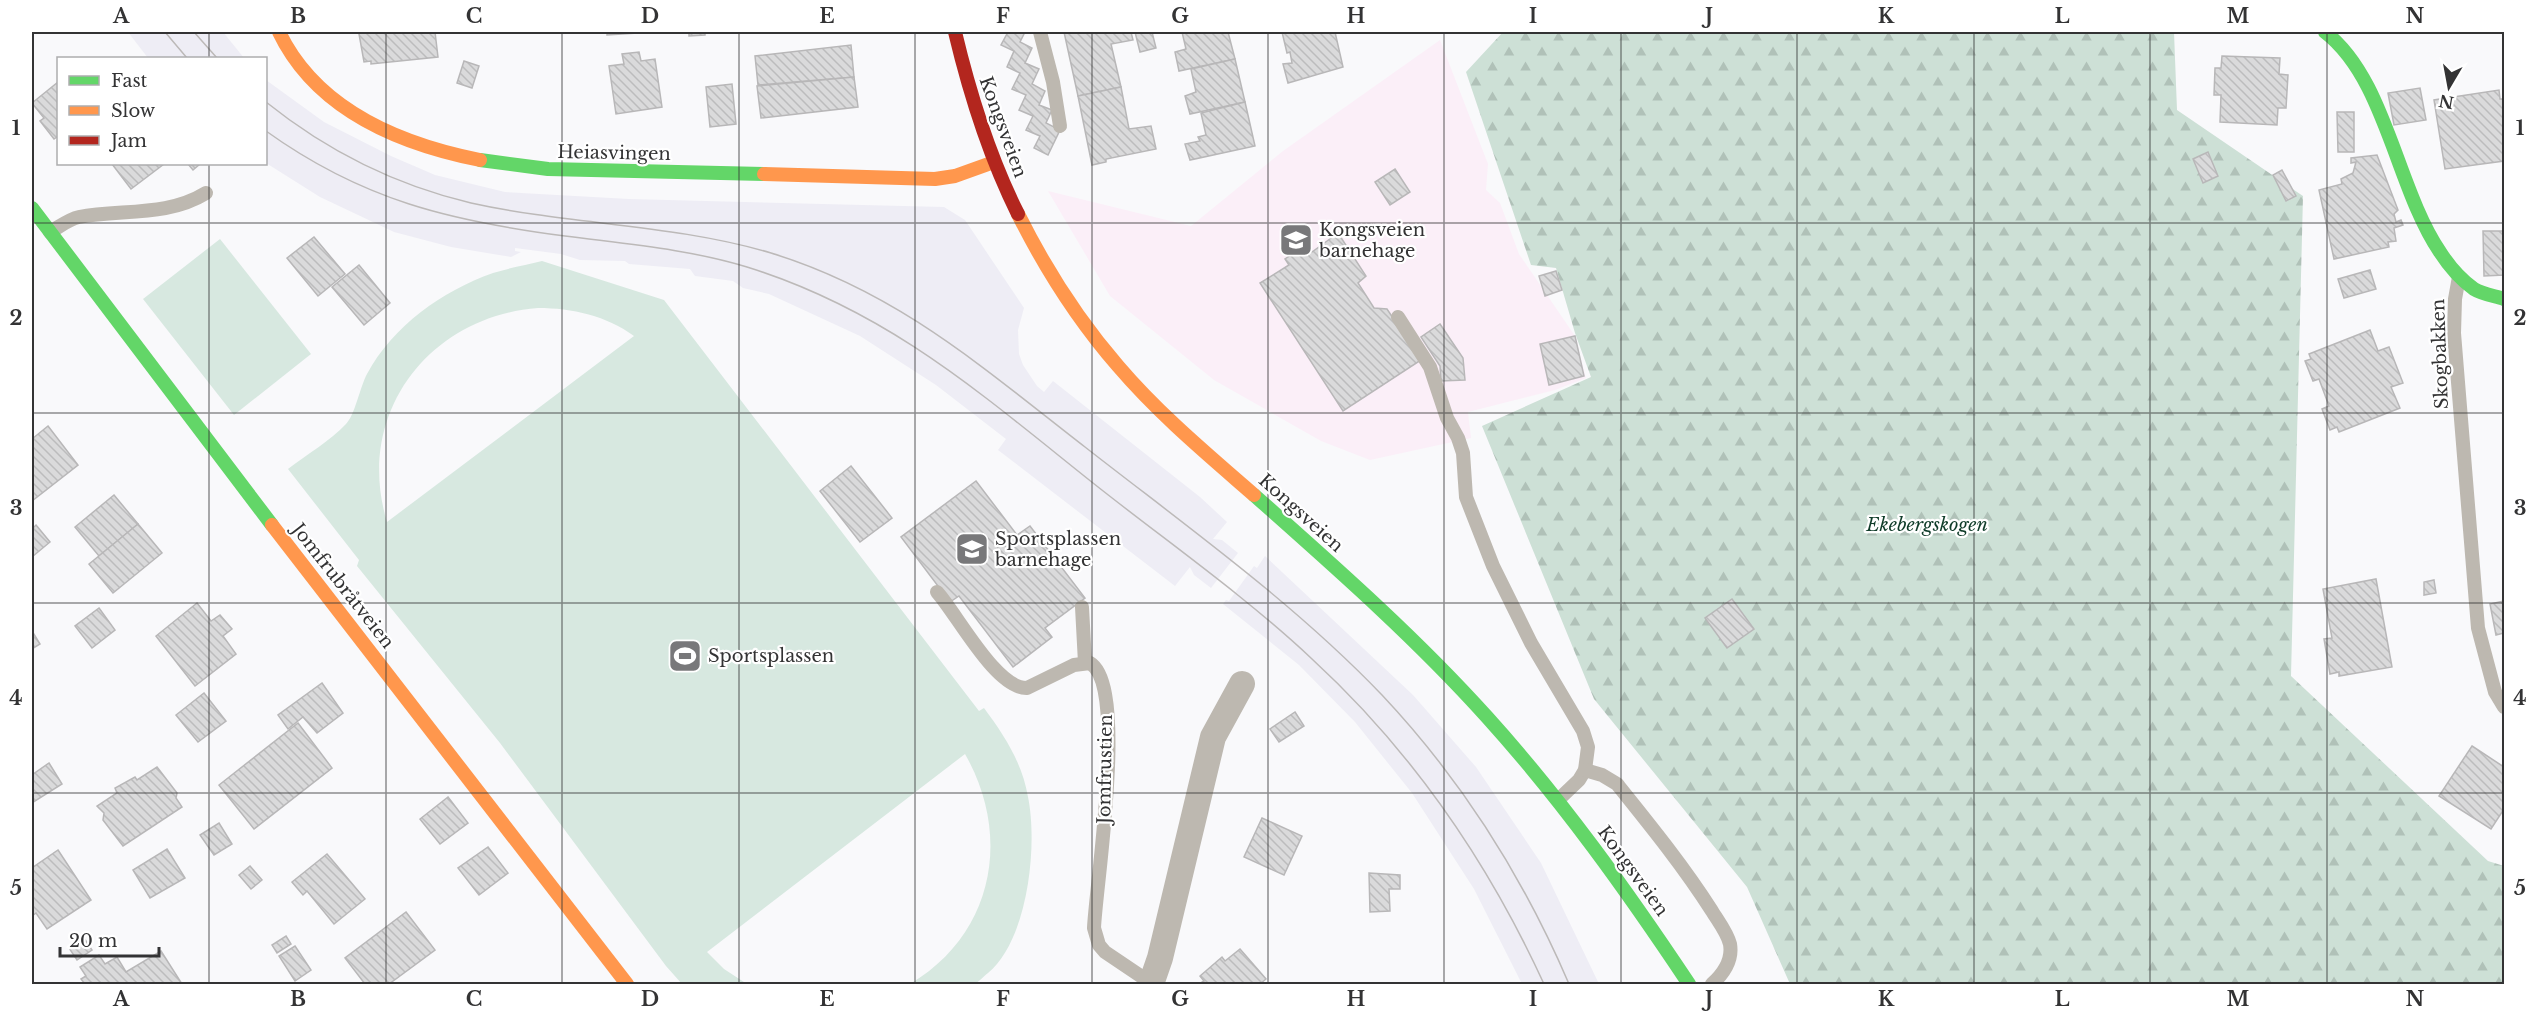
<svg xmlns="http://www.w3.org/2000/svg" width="2536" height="1016" viewBox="0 0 2536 1016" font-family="'Libre Baskerville',serif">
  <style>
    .built { fill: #eeedf5 }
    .education { fill: #fbeff8 }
    .green { fill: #d7e8e0; fill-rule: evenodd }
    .forest { fill: url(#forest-firs) }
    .building { fill: url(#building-back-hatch); stroke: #b8b7b8; stroke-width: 1.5 }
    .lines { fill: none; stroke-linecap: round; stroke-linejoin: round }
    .lane { stroke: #bdb8b0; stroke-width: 14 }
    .street { stroke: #bdb8b0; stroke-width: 26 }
    .fast { stroke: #63d668; stroke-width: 14 }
    .slow { stroke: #ff974d; stroke-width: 14 }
    .jam { stroke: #b3261e; stroke-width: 14 }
    .tram { stroke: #bcb9b8; stroke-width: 1.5 }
    .grid { fill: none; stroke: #333334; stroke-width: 1.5; stroke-opacity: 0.55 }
    .labels { text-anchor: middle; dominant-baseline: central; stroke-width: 4.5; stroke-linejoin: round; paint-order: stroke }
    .street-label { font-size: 18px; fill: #333334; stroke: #fff }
    .poi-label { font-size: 18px; fill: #333334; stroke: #fff; text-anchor: start }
    .park-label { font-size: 18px; font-style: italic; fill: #0f3c29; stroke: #fff }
    .neatline { fill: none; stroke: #333334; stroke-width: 2 }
    .grid-label { font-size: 20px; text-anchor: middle; font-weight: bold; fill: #333334 }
  </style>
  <defs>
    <pattern id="forest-firs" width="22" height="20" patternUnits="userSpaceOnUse" patternTransform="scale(1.5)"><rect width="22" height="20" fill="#cde0d6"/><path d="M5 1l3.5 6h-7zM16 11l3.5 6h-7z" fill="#b0c1b8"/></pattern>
    <pattern id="building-back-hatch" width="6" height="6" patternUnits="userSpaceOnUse" patternTransform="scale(1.5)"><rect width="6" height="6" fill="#dadadb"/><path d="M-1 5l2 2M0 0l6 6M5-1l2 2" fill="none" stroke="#bcbcbd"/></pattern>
  </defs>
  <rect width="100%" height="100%" fill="#f9f9fb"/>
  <!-- built -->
  <g class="built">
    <polygon points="128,32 223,32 244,58 148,58"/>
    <polygon points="266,80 324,122 391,156 435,175 505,192 629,199 944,207 965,220 1024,308 1018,330 1019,354 1023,365 1037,386 1044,392 1053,381 1200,497 1227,522 1213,539 1222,540 1238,553 1211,588 1194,575 1190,567 1175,586 998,450 1006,439 936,385 860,336 769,294 743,288 733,281 695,276 690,269 629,264 625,261 580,260 561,254 515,248 515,251 521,252 511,257 451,247 394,232 320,197 266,163"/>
    <polygon points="1265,556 1413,695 1476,767 1541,863 1599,984 1522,984 1474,889 1412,793 1355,722 1299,665 1223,604 1226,600 1229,601 1254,566 1257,568"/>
  </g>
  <!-- education -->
  <polygon class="education" points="1440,40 1488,164 1486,190 1500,203 1519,254 1575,336 1586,378 1555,390 1468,412 1471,438 1370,460 1321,441 1214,380 1110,296 1048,191 1191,226 1283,151"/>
  <!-- green -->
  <g class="green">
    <polygon points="220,239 311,354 234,415 143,299"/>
    <path d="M542,261L664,300L979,711L984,708C1004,735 1022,762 1028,797C1038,845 1028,940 988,973C984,976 978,983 974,984C963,988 923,985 910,984C994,934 1012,836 965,754L707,952L724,969L747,984H682L666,966L500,743L357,566L359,560L288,469C306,455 330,441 346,424C355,415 360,387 367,374C393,326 442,291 493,273C509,268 526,265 542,261ZM538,308C572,308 607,316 634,336L387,522C354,414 429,316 538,308Z"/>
  </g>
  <!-- forest -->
  <polygon class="forest" points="1503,32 2174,32 2177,110 2303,196 2291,676 2488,861 2504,866 2504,984 1790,984 1747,887 1594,699 1482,426 1591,377 1575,333 1556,268 1531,265 1466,72"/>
  <!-- building -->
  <g class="building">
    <polygon points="361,32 435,32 438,57 371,64 371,61 364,62 359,34"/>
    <polygon points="607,32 654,32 607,35"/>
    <polygon points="689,32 705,32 705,35 689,36"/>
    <polygon points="1008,32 1025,32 1020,42 1032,48 1025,63 1039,69 1032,84 1045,91 1039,105 1052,110 1046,123 1060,130 1048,155 1034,148 1040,136 1026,130 1033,116 1019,110 1026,95 1012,89 1020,73 1007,67 1014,51 1001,45"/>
    <polygon points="1064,32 1131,32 1133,40 1111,44 1121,87 1078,96"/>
    <polygon points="1135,32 1152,32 1156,48 1140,52"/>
    <polygon points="1182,32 1228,32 1235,59 1179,71 1175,52 1186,49"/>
    <polygon points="1282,32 1335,32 1343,67 1288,83 1283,64 1292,63 1290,52 1287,53"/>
    <polygon points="851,45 854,77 758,85 755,56"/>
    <polygon points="639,52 641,61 655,59 662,107 616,114 609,66 624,64 622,54"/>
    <polygon points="2222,56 2280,58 2279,74 2288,75 2286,108 2278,108 2277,125 2220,122 2221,95 2214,95 2215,68 2221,68"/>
    <polygon points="1235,59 1245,102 1190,114 1185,96 1196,92 1191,69"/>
    <polygon points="464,61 479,66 472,88 457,83"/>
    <polygon points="854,77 858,107 761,118 757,86"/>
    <polygon points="58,82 58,139 57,137 54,139 40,121 44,118 32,103"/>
    <polygon points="732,84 736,124 710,127 706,87"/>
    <polygon points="1121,87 1129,129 1151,126 1156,149 1106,159 1106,162 1092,165 1078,96"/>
    <polygon points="2420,88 2426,120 2394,125 2388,93"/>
    <polygon points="2499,90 2500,99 2504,99 2504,161 2445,169 2434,100"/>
    <polygon points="1245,102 1255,146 1190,160 1185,144 1200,141 1198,137 1206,135 1201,113"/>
    <polygon points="2337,112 2354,112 2354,152 2338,152"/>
    <polygon points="2208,152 2218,176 2203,183 2193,159"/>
    <polygon points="2377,155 2398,210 2394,214 2396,222 2401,220 2403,225 2394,228 2396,241 2388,242 2389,247 2334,259 2319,190 2342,184 2341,179 2353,173 2356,162 2351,163 2351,158"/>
    <polygon points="112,164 164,164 131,189"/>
    <polygon points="188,164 200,164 193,170"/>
    <polygon points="1395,169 1410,192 1390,205 1375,182"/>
    <polygon points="2282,170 2296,196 2286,201 2273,175"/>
    <polygon points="2483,231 2504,231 2504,275 2484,276"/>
    <polygon points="1338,233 1366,276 1358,283 1374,308 1387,309 1421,360 1343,411 1260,283 1289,265 1285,259 1307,244 1312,252"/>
    <polygon points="314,237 345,274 318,296 287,258"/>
    <polygon points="359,265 390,303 364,325 332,287"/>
    <polygon points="2370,270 2376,289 2344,298 2338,279"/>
    <polygon points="1556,271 1562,290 1545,296 1539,276"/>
    <polygon points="1440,324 1463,358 1465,380 1441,381 1440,366 1421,337"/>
    <polygon points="2370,330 2378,351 2389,347 2403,383 2391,387 2400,408 2339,432 2337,427 2330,430 2322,409 2329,406 2319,379 2313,381 2305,361 2311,359 2309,354"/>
    <polygon points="1575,336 1584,376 1549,385 1540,344"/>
    <polygon points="48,426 78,465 32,501 32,439"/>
    <polygon points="851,466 892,518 860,542 820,491"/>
    <polygon points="976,481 1017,535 1030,526 1085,598 1045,628 1052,637 1013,667 959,596 950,602 901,537"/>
    <polygon points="114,495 138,524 99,556 75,527"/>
    <polygon points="138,524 162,553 113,593 89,564"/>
    <polygon points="36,525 50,542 32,557 32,529"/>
    <polygon points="2376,579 2392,667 2339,676 2339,672 2330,674 2324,639 2332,638 2323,589"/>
    <polygon points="2434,580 2436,593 2424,595 2424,582"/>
    <polygon points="1732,599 1754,629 1727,648 1705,618"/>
    <polygon points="2504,601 2504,633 2496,635 2490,604"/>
    <polygon points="197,603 211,621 220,615 232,629 223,636 236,654 195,686 156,636"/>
    <polygon points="99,608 115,630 92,648 75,626"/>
    <polygon points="32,631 40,644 32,649"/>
    <polygon points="322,683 343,713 317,733 303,717 288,729 278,715"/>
    <polygon points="204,693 226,721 198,742 176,715"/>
    <polygon points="1295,712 1304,726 1279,742 1270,729"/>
    <polygon points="298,723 332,768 254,829 219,785"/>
    <polygon points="2472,746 2504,767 2504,809 2491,829 2439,796"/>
    <polygon points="49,763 62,784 32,803 32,775"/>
    <polygon points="157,767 177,793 176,798 182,807 123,846 103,820 104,813 97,806 117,793 115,788 135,777 137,780"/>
    <polygon points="448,797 468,823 440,844 420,819"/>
    <polygon points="1262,818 1302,836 1284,875 1244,857"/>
    <polygon points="219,823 232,844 214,855 200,835"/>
    <polygon points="488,847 508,873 479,895 458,868"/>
    <polygon points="167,849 185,878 150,898 133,870"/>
    <polygon points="58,850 91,900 47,929 36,913 32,916 32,868"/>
    <polygon points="327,854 365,899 334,924 307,891 303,895 292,882"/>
    <polygon points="250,866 262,880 251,889 239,875"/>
    <polygon points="1369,873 1400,875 1400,889 1389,889 1390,911 1370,912"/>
    <polygon points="406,912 435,950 389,984 365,984 345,958"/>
    <polygon points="286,936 291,944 277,953 272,945"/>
    <polygon points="84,938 92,950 77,960 69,948"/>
    <polygon points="295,946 311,970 295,981 279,956"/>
    <polygon points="1240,949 1266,979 1260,984 1199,984 1204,981 1200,976 1222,957 1225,961"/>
    <polygon points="161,951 182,984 85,984 81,979 86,976 80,967 99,955 105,964 117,957 126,972"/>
  </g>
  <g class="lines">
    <!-- lane -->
    <g class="lane">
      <polyline points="1040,32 1053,82 1060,126"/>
      <path d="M50,232C59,227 69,219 79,217C122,209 167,217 206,193"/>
      <polyline points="2459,277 2455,299 2454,333 2478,628 2495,692 2504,707"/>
      <polyline points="1398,317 1430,367 1447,418 1458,438 1463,453 1466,497 1493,566 1531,643 1583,731 1588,747 1585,770 1579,780 1558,800"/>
      <path d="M937,592C957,614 996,689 1027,688L1074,665L1090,663C1128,686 1096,883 1094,928L1099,945L1105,952L1151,983"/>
      <polyline points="1082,607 1085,663"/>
      <path d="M1585,770L1602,775L1617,784C1650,825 1684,867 1712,911C1718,921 1727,932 1730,944C1733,961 1723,974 1712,984"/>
    </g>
    <!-- street -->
    <polyline class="street" points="1151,984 1160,958 1213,737 1242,684"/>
    <!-- fast -->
    <g class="fast">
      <path d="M2325,32C2386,79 2396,187 2440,252C2449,266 2460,279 2474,289C2482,294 2495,296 2504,299"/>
      <polyline points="480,160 548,169 764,174"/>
      <polyline points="32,208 272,525"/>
      <path d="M1254,495C1334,566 1415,637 1487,717C1562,800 1627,891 1689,984"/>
    </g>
    <!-- slow -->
    <g class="slow">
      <path d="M279,32C316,109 399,144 480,160"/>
      <polyline points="764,174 935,179 955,176 994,162"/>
      <path d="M1018,214C1045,268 1078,320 1118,366C1159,414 1207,454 1254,495"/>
      <polyline points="272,525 627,984"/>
    </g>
    <!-- jam -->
    <path class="jam" d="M955,32C970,95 989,156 1018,214"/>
    <!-- tram -->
    <g class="tram">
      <polyline points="165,32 187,58"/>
      <polyline points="194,32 217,58"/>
      <path d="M266,102C327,151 395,185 471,203C570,225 674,224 771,253C898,292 983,368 1085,447C1186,526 1293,602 1382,695C1461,779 1524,879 1569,984"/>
      <path d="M266,131C362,200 450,221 565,236C626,244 688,249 747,267C888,311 980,393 1093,483C1166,541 1244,595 1312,659C1411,750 1488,862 1544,984"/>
    </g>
  </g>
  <!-- grid -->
  <path class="grid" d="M209,32V58M386,32V984M562,32V984M739,32V984M915,32V984M1092,32V984M1268,32V984M1444,32V984M1621,32V984M1797,32V984M1974,32V984M2150,32V984M2327,32V984M209,164V984M32,223H2504M32,413H2504M32,603H2504M32,793H2504"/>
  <!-- icons -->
  <defs>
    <symbol id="school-square" viewBox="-11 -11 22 22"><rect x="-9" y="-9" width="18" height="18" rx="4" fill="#78787a" stroke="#fff"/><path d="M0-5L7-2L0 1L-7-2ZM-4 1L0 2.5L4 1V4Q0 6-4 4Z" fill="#fff"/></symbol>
    <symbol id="stadium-square" viewBox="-11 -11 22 22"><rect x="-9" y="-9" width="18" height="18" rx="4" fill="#78787a" stroke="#fff"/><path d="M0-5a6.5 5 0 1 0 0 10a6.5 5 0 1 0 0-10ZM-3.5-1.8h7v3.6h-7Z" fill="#fff"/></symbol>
  </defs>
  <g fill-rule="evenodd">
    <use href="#school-square" x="1277" y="221" width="38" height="38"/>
    <use href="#school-square" x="953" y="530" width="38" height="38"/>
    <use href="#stadium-square" x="666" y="637" width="38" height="38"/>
  </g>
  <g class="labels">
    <!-- street labels -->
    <g class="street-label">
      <text transform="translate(1003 127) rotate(70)">Kongsveien</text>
      <text transform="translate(614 153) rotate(1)">Heiasvingen</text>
      <text transform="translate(2440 354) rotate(-92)">Skogbakken</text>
      <text transform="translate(1301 513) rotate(42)">Kongsveien</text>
      <text transform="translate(343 586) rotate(52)">Jomfrubråtveien</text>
      <text transform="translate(1105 769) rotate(-89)">Jomfrustien</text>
      <text transform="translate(1633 871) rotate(54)">Kongsveien</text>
    </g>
    <!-- poi labels -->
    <g class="poi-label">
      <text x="1319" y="230">Kongsveien<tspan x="1319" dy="21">barnehage</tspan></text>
      <text x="995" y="539">Sportsplassen<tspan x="995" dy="21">barnehage</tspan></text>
      <text x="708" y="656">Sportsplassen</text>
    </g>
    <!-- park labels -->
    <g class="park-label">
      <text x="1927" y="525">Ekebergskogen</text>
    </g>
  </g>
  <!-- border -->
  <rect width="2536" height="1016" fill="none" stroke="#ffffff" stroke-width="66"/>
  <!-- legend -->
  <rect x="57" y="57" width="210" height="108" fill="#ffffff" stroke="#adadae" stroke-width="1.5"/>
  <rect x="69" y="76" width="30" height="9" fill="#63d668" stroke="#adadae" stroke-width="1.5"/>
  <text x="111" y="87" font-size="18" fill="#333334">Fast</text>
  <rect x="69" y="106" width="30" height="9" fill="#ff974d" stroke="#adadae" stroke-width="1.5"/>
  <text x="111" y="117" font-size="18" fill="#333334">Slow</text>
  <rect x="69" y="136" width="30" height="9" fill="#b3261e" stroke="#adadae" stroke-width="1.5"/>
  <text x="111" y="147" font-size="18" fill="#333334">Jam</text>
  <!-- north arrow -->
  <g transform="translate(2449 87) rotate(190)" stroke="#ffffff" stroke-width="4.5" paint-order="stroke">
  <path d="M0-4.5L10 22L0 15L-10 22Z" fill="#333334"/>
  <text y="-9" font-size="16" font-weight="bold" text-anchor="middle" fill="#333334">N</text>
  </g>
  <!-- scale -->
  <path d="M60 947v9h99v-9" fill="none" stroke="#333334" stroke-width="3"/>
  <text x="69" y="947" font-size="18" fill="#333334" stroke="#ffffff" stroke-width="4.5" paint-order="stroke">20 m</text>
  <rect x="33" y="33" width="2470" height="950" class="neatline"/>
  <g class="grid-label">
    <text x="121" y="23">A</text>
    <text x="298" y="23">B</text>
    <text x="474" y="23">C</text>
    <text x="650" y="23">D</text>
    <text x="827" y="23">E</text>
    <text x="1003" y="23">F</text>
    <text x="1180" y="23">G</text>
    <text x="1356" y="23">H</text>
    <text x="1533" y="23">I</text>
    <text x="1709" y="23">J</text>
    <text x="1886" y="23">K</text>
    <text x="2062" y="23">L</text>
    <text x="2238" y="23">M</text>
    <text x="2415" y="23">N</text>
    <text x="16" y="135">1</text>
    <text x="2520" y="135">1</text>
    <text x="16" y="325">2</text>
    <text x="2520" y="325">2</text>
    <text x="16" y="515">3</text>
    <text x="2520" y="515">3</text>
    <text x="16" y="705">4</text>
    <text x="2520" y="705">4</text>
    <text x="16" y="895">5</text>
    <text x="2520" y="895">5</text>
    <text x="121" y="1006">A</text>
    <text x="298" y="1006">B</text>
    <text x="474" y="1006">C</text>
    <text x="650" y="1006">D</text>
    <text x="827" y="1006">E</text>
    <text x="1003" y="1006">F</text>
    <text x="1180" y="1006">G</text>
    <text x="1356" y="1006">H</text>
    <text x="1533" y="1006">I</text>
    <text x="1709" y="1006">J</text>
    <text x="1886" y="1006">K</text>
    <text x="2062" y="1006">L</text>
    <text x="2238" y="1006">M</text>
    <text x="2415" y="1006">N</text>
  </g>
</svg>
